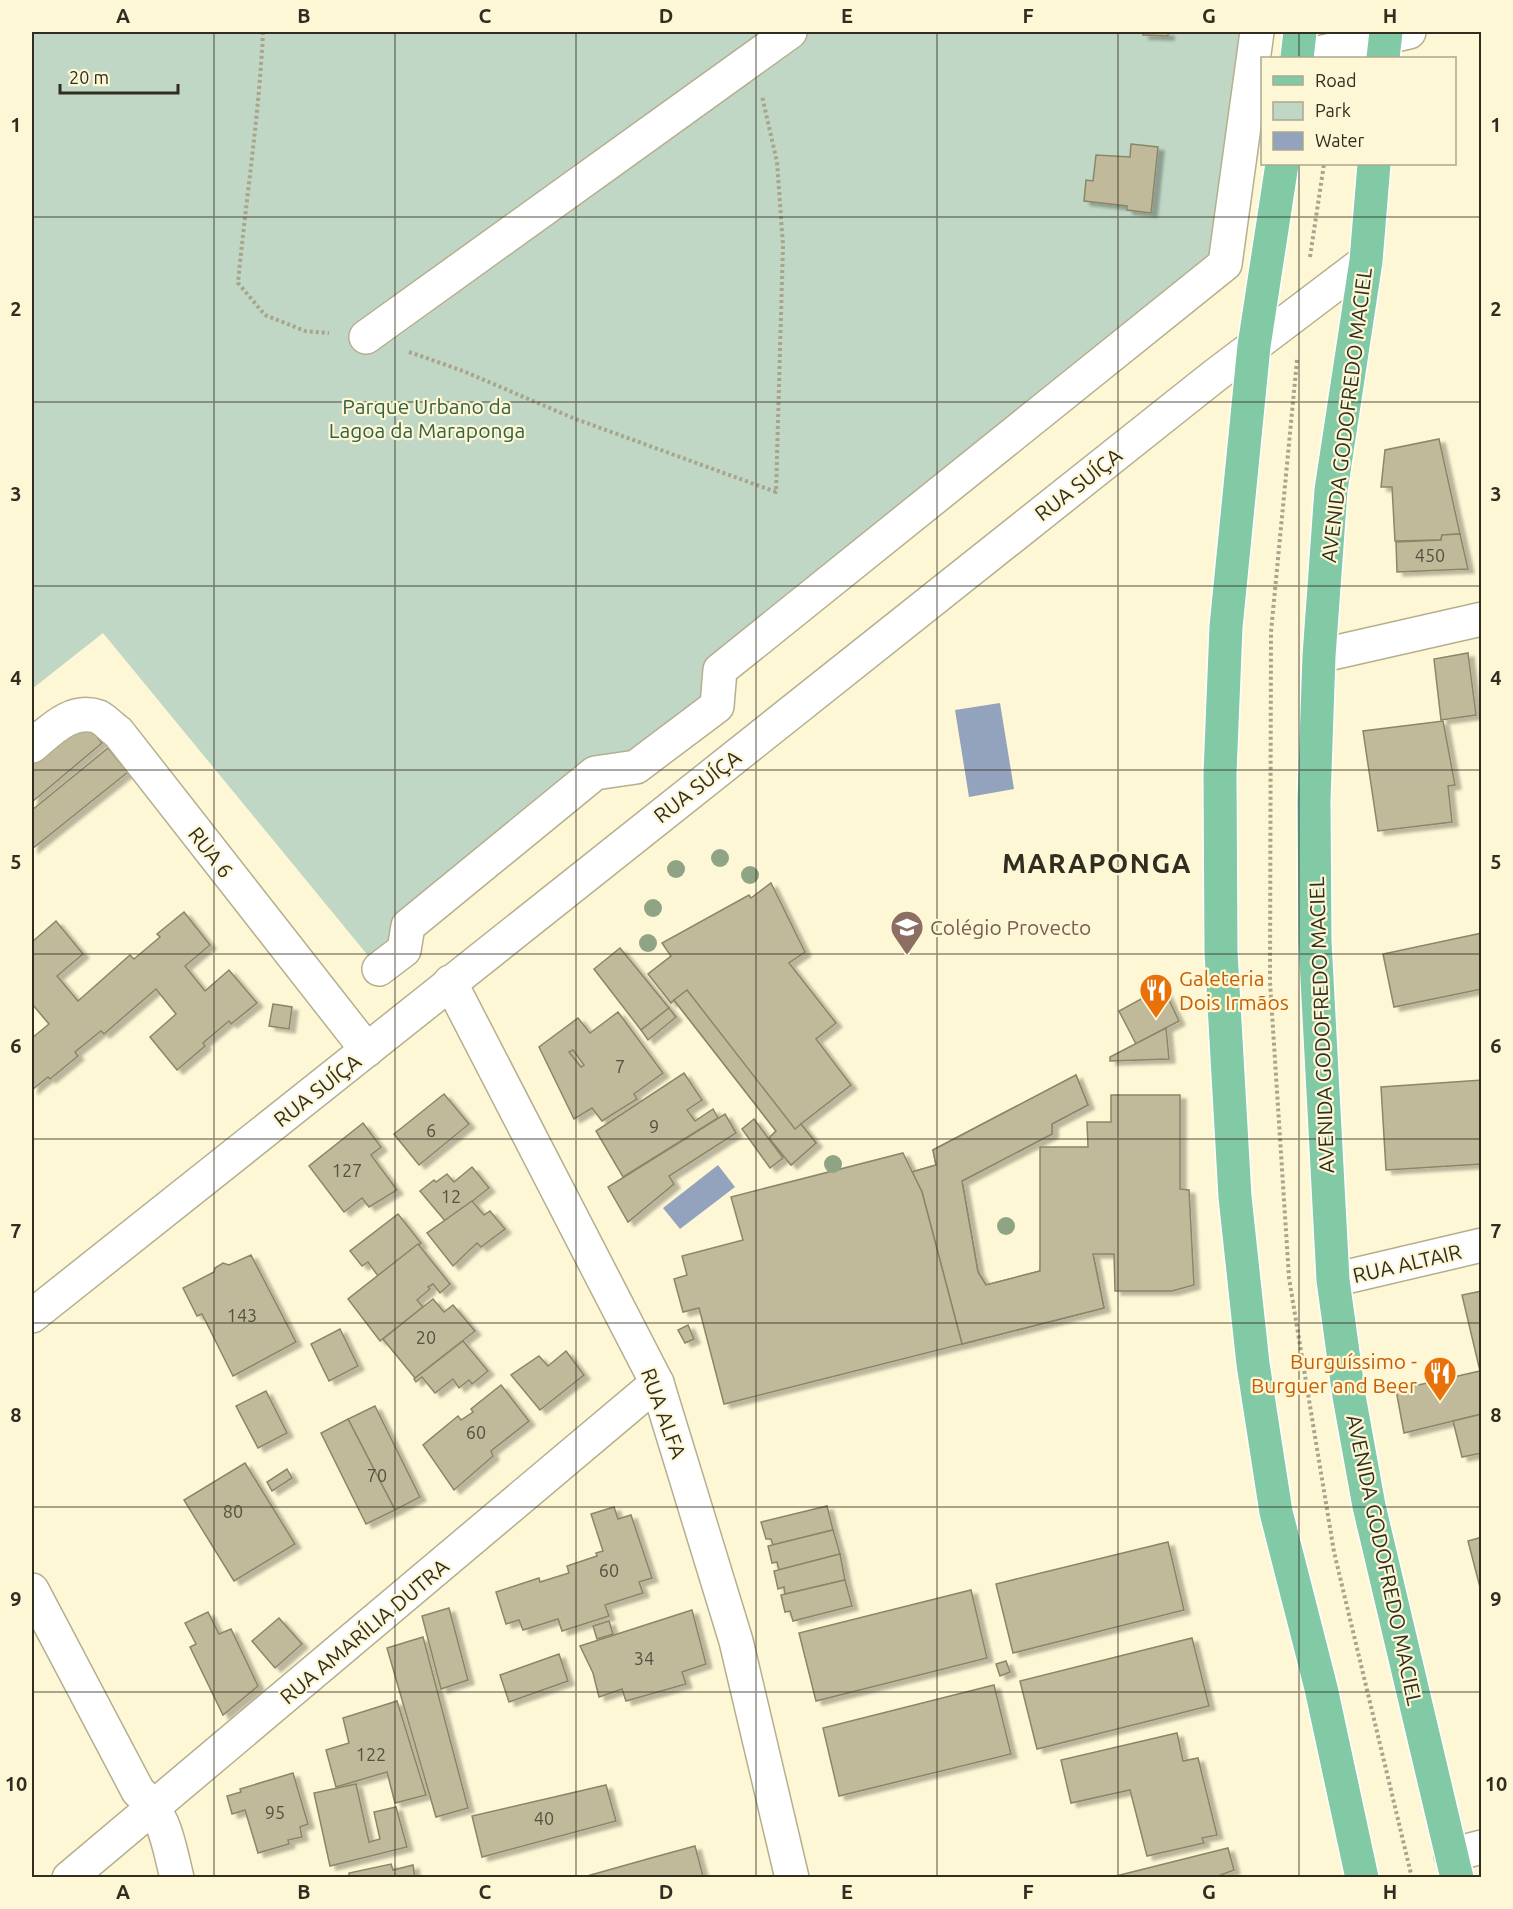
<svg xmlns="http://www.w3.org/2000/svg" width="1513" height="1909" viewBox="0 0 1513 1909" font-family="Ubuntu,sans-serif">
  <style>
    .green { fill: #bfd7c4 }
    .water { fill: #94a3bd }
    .building { fill: #c0ba9b; stroke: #8c8667; stroke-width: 1.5; fill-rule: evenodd; filter: url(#shadow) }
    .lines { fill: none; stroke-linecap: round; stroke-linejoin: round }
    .street-casing { stroke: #b5af8f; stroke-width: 36 }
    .primary-casing { stroke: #fff; stroke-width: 36 }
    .path { stroke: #a9a48b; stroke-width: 4; stroke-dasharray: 3 3; stroke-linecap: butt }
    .street { stroke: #fff; stroke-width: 33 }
    .primary { stroke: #82c9a6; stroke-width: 33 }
    .tree { fill: #8fa484 }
    .grid { fill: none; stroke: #312e21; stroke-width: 1.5; stroke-opacity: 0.55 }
    .labels { text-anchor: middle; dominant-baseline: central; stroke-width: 4.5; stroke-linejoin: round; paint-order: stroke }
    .number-label { font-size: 18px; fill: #555140 }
    .park-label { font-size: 21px; fill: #346142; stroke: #fef7d5 }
    .street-label { font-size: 21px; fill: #312e21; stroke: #fef7d5 }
    .education-label { font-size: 21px; fill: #785e54; stroke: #fef7d5; text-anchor: start }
    .food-label { font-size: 21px; fill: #c56008; stroke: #fef7d5; text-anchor: start }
    .district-label { font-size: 27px; font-weight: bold; letter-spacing: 1.5px; fill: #312e21; stroke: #fef7d5 }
    .neatline { fill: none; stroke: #312e21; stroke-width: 2 }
    .grid-label { font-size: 20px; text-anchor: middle; font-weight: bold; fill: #312e21 }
  </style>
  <defs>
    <filter id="shadow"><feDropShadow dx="6" dy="4" stdDeviation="1.5" flood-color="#0004"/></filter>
  </defs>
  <rect width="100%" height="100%" fill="#fef7d5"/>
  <!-- green -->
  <polygon class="green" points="32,32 1257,32 1225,264 720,670 717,706 595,773 379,969 103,633 32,689"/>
  <!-- water -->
  <g class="water">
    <polygon points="1000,703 1014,789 969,797 955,710"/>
    <polygon points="718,1165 735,1187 680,1229 663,1208"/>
  </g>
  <!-- building -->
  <g class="building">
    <polygon points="1143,32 1168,32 1168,36 1143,35"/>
    <polygon points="1131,144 1158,147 1151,213 1127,210 1127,206 1084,201 1086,180 1093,181 1096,155 1130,157"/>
    <polygon points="1439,439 1460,534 1442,535 1441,540 1395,541 1392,487 1381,487 1385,450"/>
    <polygon points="1460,534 1468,569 1397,572 1396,542 1441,540 1442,535"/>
    <polygon points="1468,653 1476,715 1441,720 1434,659"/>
    <polygon points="84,721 102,743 32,802 32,764"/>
    <polygon points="1443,721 1455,785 1448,786 1452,822 1378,831 1363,731"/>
    <polygon points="108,748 128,772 32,849 32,810"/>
    <polygon points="771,883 805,952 789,963 836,1023 816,1039 851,1085 801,1124 816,1143 791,1165 769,1138 776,1131 674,1000 671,1003 648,974 671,956 662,943 749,895 751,898"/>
    <polygon points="184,912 210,945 185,966 205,991 229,970 257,1003 231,1024 229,1021 203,1043 205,1046 177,1070 150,1037 176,1014 156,989 104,1034 101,1031 75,1052 78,1056 50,1079 48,1077 32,1090 32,1038 49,1024 32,1004 32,942 56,921 83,954 57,976 78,1001 130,955 134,959 160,937 157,934"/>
    <polygon points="1482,933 1482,989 1394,1007 1383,954"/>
    <polygon points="620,948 669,1008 641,1030 594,969"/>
    <polygon points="1163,987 1179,1021 1136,1044 1119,1011"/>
    <polygon points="687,990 795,1129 801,1124 816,1143 791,1165 769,1138 776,1131 674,1000"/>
    <polygon points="273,1004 292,1007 289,1029 269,1026"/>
    <polygon points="669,1008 676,1017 648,1040 641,1030"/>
    <path d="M618,1012L663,1073L634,1094L637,1099L602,1121L592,1108L574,1119L539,1047L578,1018L590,1033ZM573,1050L584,1065L581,1067L569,1052Z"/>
    <polygon points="1166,1028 1169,1059 1110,1061 1110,1057"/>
    <polygon points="684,1073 702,1100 687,1110 695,1121 713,1109 718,1118 623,1177 596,1131"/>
    <polygon points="1076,1075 1088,1105 1052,1124 1052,1134 962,1181 978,1272 986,1285 1040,1271 1041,1254 1093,1254 1104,1308 962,1344 922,1192 912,1172 936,1165 933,1150"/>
    <polygon points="1076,1075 1088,1105 1052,1124 1052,1134 962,1181 978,1272 986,1285 1040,1271 1040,1147 1088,1147 1087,1122 1111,1122 1111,1095 1180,1095 1180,1189 1189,1190 1194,1285 1172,1291 1115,1291 1114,1254 1093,1254 1104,1308 962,1344 922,1192 912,1172 936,1165 933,1150"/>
    <polygon points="1482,1080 1482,1164 1386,1170 1381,1087"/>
    <polygon points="444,1094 469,1124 419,1165 394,1134"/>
    <polygon points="725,1114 736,1133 669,1176 674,1184 628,1222 608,1187"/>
    <polygon points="754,1119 783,1158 770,1168 742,1129"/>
    <polygon points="363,1123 381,1147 371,1155 397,1190 369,1207 362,1198 344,1212 309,1166"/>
    <polygon points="903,1153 922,1192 962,1344 724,1404 699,1308 683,1312 674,1279 687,1275 682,1256 743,1240 731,1197"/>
    <polygon points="472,1167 489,1188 446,1222 420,1191 434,1180 436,1182 447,1174 454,1182"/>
    <polygon points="472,1201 484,1215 490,1211 505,1229 481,1247 477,1243 453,1266 427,1233"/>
    <polygon points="398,1214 421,1243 378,1276 368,1262 362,1266 350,1251"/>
    <polygon points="418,1244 450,1284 440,1293 433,1284 428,1287 430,1289 417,1300 423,1307 380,1341 348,1299"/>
    <polygon points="251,1255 296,1342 233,1376 202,1314 197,1316 183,1288 214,1272 215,1268 223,1263 229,1265"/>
    <polygon points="1482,1291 1482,1371 1480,1371 1462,1295"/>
    <polygon points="433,1299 444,1312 453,1305 475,1331 415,1378 383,1339"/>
    <polygon points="688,1325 694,1339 685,1343 678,1330"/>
    <polygon points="340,1329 358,1366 329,1381 311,1344"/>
    <polygon points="463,1341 488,1371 472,1384 469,1380 459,1388 453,1379 435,1393 422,1377 416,1382 414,1379"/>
    <polygon points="566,1351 584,1375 540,1410 511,1375 539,1356 548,1366"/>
    <polygon points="1480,1371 1482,1414 1404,1433 1396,1390"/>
    <polygon points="501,1385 529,1421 491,1451 493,1456 454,1490 423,1445 458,1416 461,1420 473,1412 471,1409"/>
    <polygon points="266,1391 287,1433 258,1448 236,1406"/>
    <polygon points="375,1406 420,1497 395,1510 348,1419"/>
    <polygon points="1482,1414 1482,1453 1462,1457 1453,1421"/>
    <polygon points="348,1419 395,1510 366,1524 321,1433"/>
    <polygon points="245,1463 295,1544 234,1581 184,1500"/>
    <polygon points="287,1469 292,1478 272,1491 267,1482"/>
    <polygon points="827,1506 833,1530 773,1545 771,1539 766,1539 761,1522"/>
    <polygon points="614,1507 618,1519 631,1515 652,1578 639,1582 643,1593 605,1605 609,1616 562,1631 558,1619 523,1630 519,1620 506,1624 496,1592 539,1578 540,1582 569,1573 567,1566 597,1556 596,1553 603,1551 591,1514"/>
    <polygon points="833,1530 840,1554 779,1570 777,1562 772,1563 768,1546"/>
    <polygon points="1482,1537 1482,1595 1468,1541"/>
    <polygon points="1168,1542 1184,1610 1013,1653 996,1584"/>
    <polygon points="840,1554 845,1580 785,1594 784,1587 778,1589 774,1571"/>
    <polygon points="845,1580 852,1606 793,1621 790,1611 785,1612 781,1595"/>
    <polygon points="971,1590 987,1658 816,1701 799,1633"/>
    <polygon points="449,1608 468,1680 441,1689 422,1616"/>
    <polygon points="692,1610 706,1664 682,1672 686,1684 626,1701 622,1689 599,1697 593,1673 580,1646"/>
    <polygon points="208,1612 219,1634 231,1629 258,1686 223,1715 190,1647 196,1644 185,1623"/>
    <polygon points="279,1618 302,1644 275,1668 252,1641"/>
    <polygon points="609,1621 613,1634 597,1639 593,1626"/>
    <polygon points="423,1637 468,1808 436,1817 387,1648"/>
    <polygon points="1192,1638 1209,1706 1037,1749 1020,1681"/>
    <polygon points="559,1654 568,1681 509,1702 500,1675"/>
    <polygon points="1006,1661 1010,1672 1000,1676 996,1664"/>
    <polygon points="994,1685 1011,1754 839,1796 823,1728"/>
    <polygon points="397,1701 426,1795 395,1803 387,1772 336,1787 326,1750 349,1743 343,1718"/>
    <polygon points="1177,1733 1183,1761 1198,1758 1217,1835 1202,1838 1204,1843 1147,1856 1130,1790 1071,1803 1061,1760"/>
    <polygon points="293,1773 308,1824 300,1827 302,1837 288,1840 289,1844 258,1853 245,1810 232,1814 227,1796 241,1792 240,1789"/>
    <polygon points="356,1784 369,1842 380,1839 374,1812 396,1807 407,1847 330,1866 314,1793"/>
    <polygon points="606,1785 616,1821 482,1857 472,1816"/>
    <polygon points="695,1846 703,1876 580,1878 651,1858"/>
    <polygon points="1228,1848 1234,1870 1213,1878 1108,1878"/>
    <polygon points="391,1864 393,1870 413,1865 415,1878 349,1878 349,1873"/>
  </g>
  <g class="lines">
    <defs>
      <g id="street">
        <polyline points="1297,58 1409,32"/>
        <polyline points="366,337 790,32"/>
        <polyline points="1319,656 1482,619"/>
        <path d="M32,746C50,731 72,707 99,717C105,720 112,728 118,732L367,1050"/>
        <polyline points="379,969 404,950 408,926 595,773 636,767 717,706 720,670 1225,264 1257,32"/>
        <polyline points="450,982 657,1383 736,1641 792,1878"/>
        <polyline points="1333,1280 1482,1245"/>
        <polyline points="32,1316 1213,377 1366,261"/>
        <path d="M32,1590L138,1791C166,1816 168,1842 177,1878"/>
        <polyline points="1451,1855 1482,1847"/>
        <polyline points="69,1878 657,1383"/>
      </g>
      <g id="primary">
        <polyline points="1297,58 1300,32"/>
        <polyline points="1383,58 1386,32"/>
        <polyline points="1282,164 1254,346 1226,627 1220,773 1221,952 1235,1197 1253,1364 1276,1512 1321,1688 1362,1878"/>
        <polyline points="1374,164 1366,261 1331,490 1319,656 1314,801 1315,941 1333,1280 1349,1396 1369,1506 1457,1878"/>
      </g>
    </defs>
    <!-- street casing -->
    <use href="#street" class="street-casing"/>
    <!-- primary casing -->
    <use href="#primary" class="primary-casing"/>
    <!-- path -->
    <g class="path">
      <path d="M263,32C259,116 246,199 238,283L265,315L305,331L329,333"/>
      <polyline points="1310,257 1324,164"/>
      <polyline points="409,352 463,371 573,418 776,492 783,245 777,162 762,96"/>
      <polyline points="1297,360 1271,632 1270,982 1289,1278 1334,1552 1412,1878"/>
    </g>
    <!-- street -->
    <use href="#street" class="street"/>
    <!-- primary -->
    <use href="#primary" class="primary"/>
  </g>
  <!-- trees -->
  <g class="tree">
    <circle cx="720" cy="858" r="9"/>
    <circle cx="676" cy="869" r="9"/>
    <circle cx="750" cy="875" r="9"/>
    <circle cx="653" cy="908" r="9"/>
    <circle cx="648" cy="943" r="9"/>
    <circle cx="833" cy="1164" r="9"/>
    <circle cx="1006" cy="1226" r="9"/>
  </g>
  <!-- grid -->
  <path class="grid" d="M214,32V1878M395,32V1878M576,32V1878M756,32V1878M937,32V1878M1118,32V1878M1299,32V58M1299,164V1878M32,217H1482M32,402H1482M32,586H1482M32,770H1482M32,954H1482M32,1139H1482M32,1323H1482M32,1507H1482M32,1692H1482"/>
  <!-- icons -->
  <defs>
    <symbol id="school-pin" viewBox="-11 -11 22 30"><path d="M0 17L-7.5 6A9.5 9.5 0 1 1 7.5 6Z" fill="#8d6e63" stroke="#fef7d5"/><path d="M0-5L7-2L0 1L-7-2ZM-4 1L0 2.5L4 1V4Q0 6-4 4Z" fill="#fff"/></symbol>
    <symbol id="restaurant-pin" viewBox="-11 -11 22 30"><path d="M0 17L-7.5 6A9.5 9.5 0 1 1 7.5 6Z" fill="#e8710a" stroke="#fef7d5"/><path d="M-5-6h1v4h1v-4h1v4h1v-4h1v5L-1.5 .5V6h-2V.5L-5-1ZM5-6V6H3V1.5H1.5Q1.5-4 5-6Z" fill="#fff"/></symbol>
  </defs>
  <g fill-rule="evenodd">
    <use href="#school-pin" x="888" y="908" width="38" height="52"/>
    <use href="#restaurant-pin" x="1137" y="971" width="38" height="52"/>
    <use href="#restaurant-pin" x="1421" y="1354" width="38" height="52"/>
  </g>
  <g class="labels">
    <!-- number labels -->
    <g class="number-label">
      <text x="1430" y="555">450</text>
      <text x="620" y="1066">7</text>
      <text x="654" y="1126">9</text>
      <text x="431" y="1130">6</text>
      <text x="347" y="1170">127</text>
      <text x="451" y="1196">12</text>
      <text x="242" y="1315">143</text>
      <text x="426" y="1337">20</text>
      <text x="476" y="1432">60</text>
      <text x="377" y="1475">70</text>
      <text x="233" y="1511">80</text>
      <text x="609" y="1570">60</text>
      <text x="644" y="1658">34</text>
      <text x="371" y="1754">122</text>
      <text x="275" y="1812">95</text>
      <text x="544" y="1818">40</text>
    </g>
    <!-- park labels -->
    <g class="park-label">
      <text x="427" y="406">Parque Urbano da<tspan x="427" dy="24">Lagoa da Maraponga</tspan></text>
    </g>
    <!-- street labels -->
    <g class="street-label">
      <text transform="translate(1346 415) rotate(-83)">AVENIDA GODOFREDO MACIEL</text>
      <text transform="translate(1078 484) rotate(-38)">RUA SUÍÇA</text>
      <text transform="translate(697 786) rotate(-38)">RUA SUÍÇA</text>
      <text transform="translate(211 852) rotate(52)">RUA 6</text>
      <text transform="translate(1321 1025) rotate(-92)">AVENIDA GODOFREDO MACIEL</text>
      <text transform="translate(317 1090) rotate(-38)">RUA SUÍÇA</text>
      <text transform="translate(1407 1263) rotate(-13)">RUA ALTAIR</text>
      <text transform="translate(664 1413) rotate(70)">RUA ALFA</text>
      <text transform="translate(1385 1560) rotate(78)">AVENIDA GODOFREDO MACIEL</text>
      <text transform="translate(364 1631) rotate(-40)">RUA AMARÍLIA DUTRA</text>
    </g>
    <!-- education labels -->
    <g class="education-label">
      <text x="930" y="927">Colégio Provecto</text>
    </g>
    <!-- food labels -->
    <g class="food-label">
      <text x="1179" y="978">Galeteria<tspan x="1179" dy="24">Dois Irmãos</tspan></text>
      <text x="1417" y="1361" text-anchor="end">Burguíssimo -<tspan x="1417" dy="24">Burguer and Beer</tspan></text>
    </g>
    <!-- district labels -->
    <g class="district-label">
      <text x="1097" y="863">MARAPONGA</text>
    </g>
  </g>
  <!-- border -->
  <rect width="1513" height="1909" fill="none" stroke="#fef7d5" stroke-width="66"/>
  <!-- legend -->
  <rect x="1261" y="57" width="195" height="108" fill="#fef7d5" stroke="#aca78d" stroke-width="1.5"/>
  <rect x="1273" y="76" width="30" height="9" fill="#82c9a6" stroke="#aca78d" stroke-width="1.5"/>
  <text x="1315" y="87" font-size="18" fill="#312e21">Road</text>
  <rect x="1273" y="102" width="30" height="18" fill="#bfd7c4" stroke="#aca78d" stroke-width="1.5"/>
  <text x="1315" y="117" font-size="18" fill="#312e21">Park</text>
  <rect x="1273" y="132" width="30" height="18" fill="#94a3bd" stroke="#aca78d" stroke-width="1.5"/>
  <text x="1315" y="147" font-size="18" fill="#312e21">Water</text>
  <!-- scale -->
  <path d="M60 84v9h118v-9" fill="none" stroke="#312e21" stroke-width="3"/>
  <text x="69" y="84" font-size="18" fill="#312e21" stroke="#fef7d5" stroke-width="4.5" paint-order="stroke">20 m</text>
  <rect x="33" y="33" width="1447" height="1843" class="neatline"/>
  <g class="grid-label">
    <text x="123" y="23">A</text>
    <text x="304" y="23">B</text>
    <text x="485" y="23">C</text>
    <text x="666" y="23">D</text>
    <text x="847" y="23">E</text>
    <text x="1028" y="23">F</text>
    <text x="1209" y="23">G</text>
    <text x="1390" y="23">H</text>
    <text x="16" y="132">1</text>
    <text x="1496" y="132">1</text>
    <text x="16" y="316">2</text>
    <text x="1496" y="316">2</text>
    <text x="16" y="501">3</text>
    <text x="1496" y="501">3</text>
    <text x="16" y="685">4</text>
    <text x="1496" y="685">4</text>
    <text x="16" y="869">5</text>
    <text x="1496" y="869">5</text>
    <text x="16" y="1053">6</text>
    <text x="1496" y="1053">6</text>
    <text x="16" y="1238">7</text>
    <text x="1496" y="1238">7</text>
    <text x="16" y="1422">8</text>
    <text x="1496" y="1422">8</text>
    <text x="16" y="1606">9</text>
    <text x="1496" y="1606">9</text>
    <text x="16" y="1791">10</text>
    <text x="1496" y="1791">10</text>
    <text x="123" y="1899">A</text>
    <text x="304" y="1899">B</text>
    <text x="485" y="1899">C</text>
    <text x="666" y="1899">D</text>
    <text x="847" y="1899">E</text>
    <text x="1028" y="1899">F</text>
    <text x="1209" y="1899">G</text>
    <text x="1390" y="1899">H</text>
  </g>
</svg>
